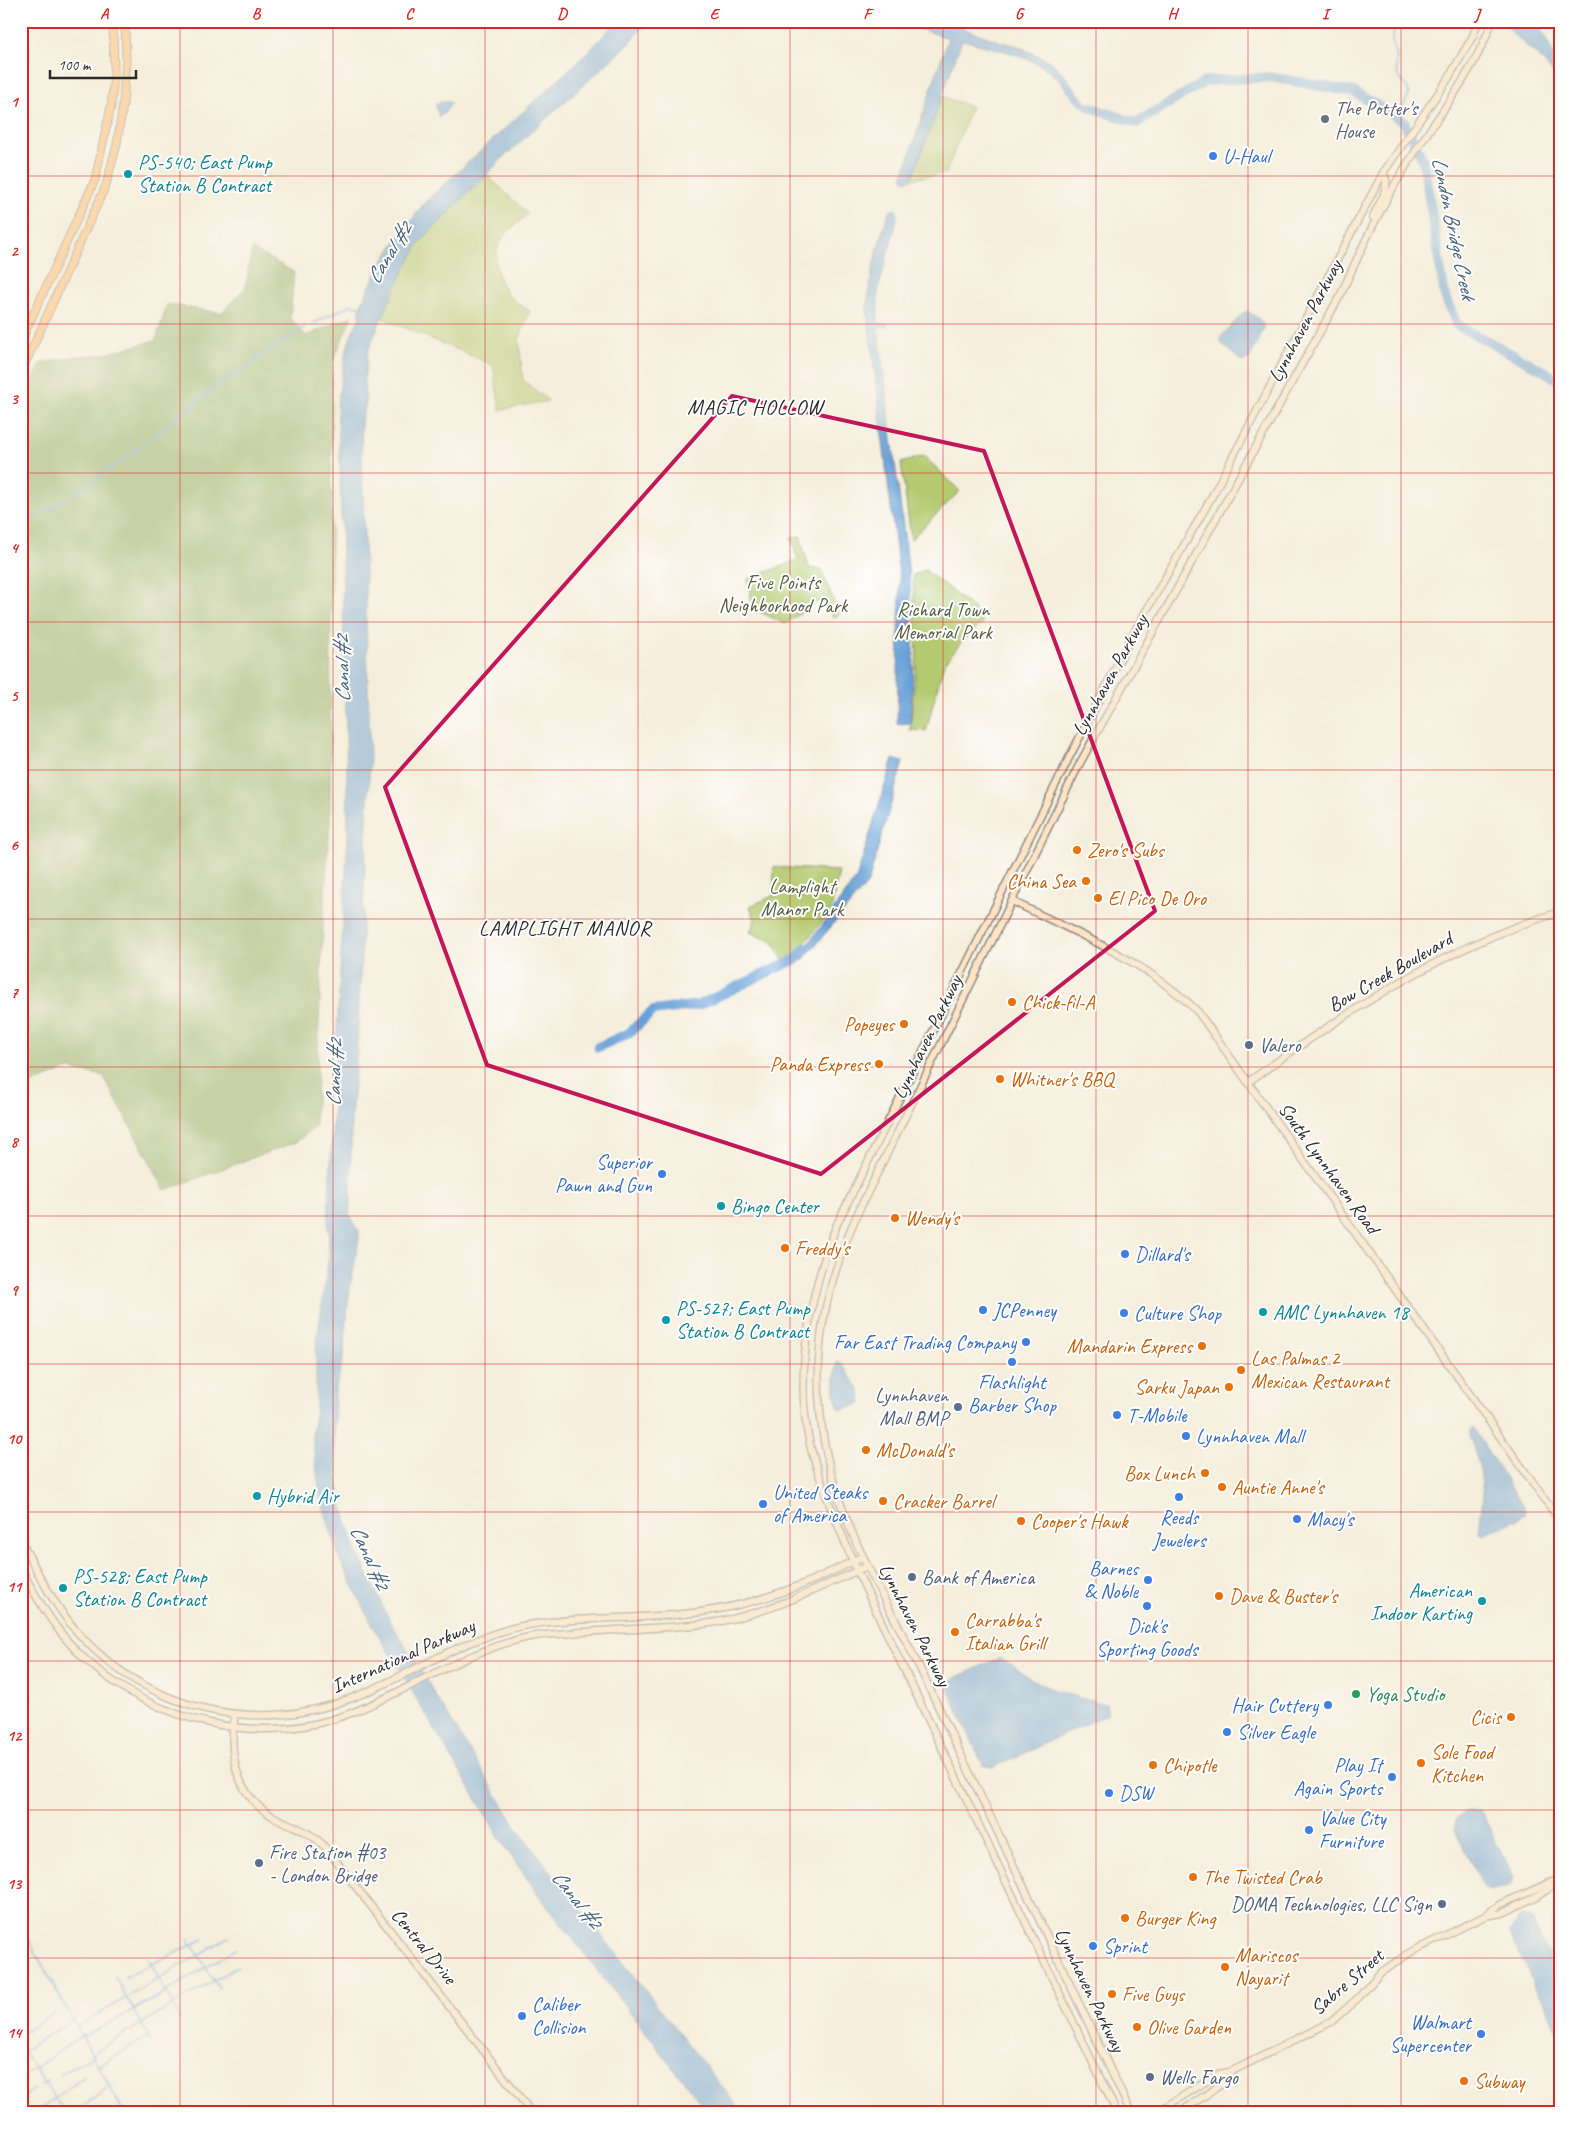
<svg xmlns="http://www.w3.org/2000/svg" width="1581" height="2134" viewBox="0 0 1581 2134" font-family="Caveat,sans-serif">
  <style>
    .green { fill: #b3ca6f; stroke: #6f7a4d }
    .forest { fill: #8eae62; stroke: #5c6c46 }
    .water { fill: #68a0d7; stroke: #4a6681 }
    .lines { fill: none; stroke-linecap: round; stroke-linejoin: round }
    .stream { stroke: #68a0d7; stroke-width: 2 }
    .river { stroke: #68a0d7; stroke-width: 10 }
    .secondary-casing { stroke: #908c84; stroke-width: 9 }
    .primary-casing { stroke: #908c84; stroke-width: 9 }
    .secondary { stroke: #ffe4c6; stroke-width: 6 }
    .primary { stroke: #ffbb71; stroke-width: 7 }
    .marked { fill: none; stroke: #c2185b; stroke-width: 4; stroke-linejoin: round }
    .grid { fill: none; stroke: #d62828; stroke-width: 1; stroke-opacity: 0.55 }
    .worship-dot { fill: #6b7280; stroke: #fff; stroke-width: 2 }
    .shop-dot { fill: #3f7fe0; stroke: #fff; stroke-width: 2 }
    .culture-dot { fill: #0f9aa8; stroke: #fff; stroke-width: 2 }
    .food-dot { fill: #e8710a; stroke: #fff; stroke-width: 2 }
    .service-dot { fill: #5c6f8a; stroke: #fff; stroke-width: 2 }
    .leisure-dot { fill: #2e9e5b; stroke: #fff; stroke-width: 2 }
    .labels { text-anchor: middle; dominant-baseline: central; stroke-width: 4; stroke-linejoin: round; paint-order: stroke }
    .worship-label { font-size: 20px; fill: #5b616d; stroke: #fff; text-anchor: start }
    .shop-label { font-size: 20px; fill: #366cbe; stroke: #fff; text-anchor: start }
    .culture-label { font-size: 20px; fill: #0d838f; stroke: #fff; text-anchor: start }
    .street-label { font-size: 20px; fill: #2b2b2b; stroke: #fff }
    .park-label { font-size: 20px; fill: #545b3f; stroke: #fff }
    .food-label { font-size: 20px; fill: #c56008; stroke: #fff; text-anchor: start }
    .service-label { font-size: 20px; fill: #4e5e75; stroke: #fff; text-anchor: start }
    .leisure-label { font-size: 20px; fill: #27864d; stroke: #fff; text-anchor: start }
    .water-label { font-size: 21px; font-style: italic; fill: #466078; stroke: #fff }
    .neighbourhood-label { font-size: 21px; letter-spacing: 1px; fill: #2b2b2b; stroke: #fff }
    .neatline { fill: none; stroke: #d62828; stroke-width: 2 }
    .grid-label { font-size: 16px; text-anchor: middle; font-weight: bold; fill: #d62828 }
  </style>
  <rect width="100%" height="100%" fill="#fff"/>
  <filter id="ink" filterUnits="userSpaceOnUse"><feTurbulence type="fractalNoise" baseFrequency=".02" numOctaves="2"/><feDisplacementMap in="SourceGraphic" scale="10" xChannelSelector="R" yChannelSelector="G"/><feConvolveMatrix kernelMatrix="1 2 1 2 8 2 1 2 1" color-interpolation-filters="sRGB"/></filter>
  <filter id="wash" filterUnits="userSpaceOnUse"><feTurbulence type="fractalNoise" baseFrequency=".0096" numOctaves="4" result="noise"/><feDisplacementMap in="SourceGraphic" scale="20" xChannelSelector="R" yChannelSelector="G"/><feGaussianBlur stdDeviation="1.12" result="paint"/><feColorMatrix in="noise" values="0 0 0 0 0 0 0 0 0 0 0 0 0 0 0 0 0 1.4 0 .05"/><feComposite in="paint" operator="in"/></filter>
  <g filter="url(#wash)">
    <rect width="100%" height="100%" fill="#f5eedc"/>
    <!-- green -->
    <g class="green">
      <polygon points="942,96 971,107 946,173 912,179"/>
      <path d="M487,175L528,214C520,221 507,230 502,239C491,258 497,283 511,298C516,303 524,307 530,311L519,340L523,380L549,401L500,410L493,365L382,318L418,241Z"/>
      <polygon points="924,456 960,491 911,539 901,463"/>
      <polygon points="800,536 809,568 821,570 839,614 834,618 818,601 785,624 752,608 748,579 798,560 791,538"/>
      <polygon points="925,570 973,608 983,623 962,641 943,666 926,731 910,730 917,655 913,575"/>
      <polygon points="774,867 839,871 831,910 797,953 784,962 774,943 750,932 755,920 750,906 773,896"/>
    </g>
    <!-- forest -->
    <polygon class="forest" points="252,249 294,272 290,318 306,336 352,316 332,364 330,823 323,925 315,1127 296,1142 165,1190 103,1076 69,1069 21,1088 21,405 41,363 78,356 105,354 156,340 167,304 221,313 245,288"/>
    <!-- water -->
    <g class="water">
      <polygon points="617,21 648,21 630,43 506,155 421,241 395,286 368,351 364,382 366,404 361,421 370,757 357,1052 351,1119 351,1204 349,1213 359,1231 359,1239 349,1294 344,1356 335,1391 334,1447 341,1501 356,1550 390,1621 519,1831 734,2102 740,2113 709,2113 543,1901 506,1849 373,1626 339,1558 320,1496 312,1435 316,1405 316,1348 329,1254 328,1220 337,1026 348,831 340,468 337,404 346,351 353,330 360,318 360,307 374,277 392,246 425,202 588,52"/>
      <path d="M894,21H943L1002,42L1018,46L1051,62L1062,72L1090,108C1077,109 1065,85 1056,77C1032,55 992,48 962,40L912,179L906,181L902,178L948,38Z"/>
      <path d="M1510,21H1540L1539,26C1554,54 1560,62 1560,95L1556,92L1558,81L1545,63L1510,31L1508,26Z"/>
      <polygon points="448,101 451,103 445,113 439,117 435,103"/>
      <path d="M896,209L897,220L878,291V323L888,324L887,327H878L910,582L914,659L910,723L897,724L900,582L867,311C869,276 878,244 889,211Z"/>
      <path d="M1245,311C1252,312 1263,321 1264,328L1250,358L1242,362L1220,342V338Z"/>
      <polygon points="893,759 903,762 868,883 802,961 798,958 856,879"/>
      <path d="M837,1362H841L860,1391L862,1403L841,1410C831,1399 835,1377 837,1362Z"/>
      <polygon points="1473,1428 1524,1507 1525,1513 1517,1520 1483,1535 1479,1532 1483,1494 1480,1470 1469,1431"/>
      <path d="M999,1658C1013,1663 1022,1673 1035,1681C1056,1693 1082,1698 1106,1704L1108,1714L993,1768L983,1765L948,1689L952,1679Z"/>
      <polygon points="1466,1811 1481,1811 1514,1877 1512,1885 1490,1891 1484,1888 1454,1829 1456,1820"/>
      <polygon points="1521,1915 1532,1920 1560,1976 1560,2038 1509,1932"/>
    </g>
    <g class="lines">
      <!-- stream -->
      <g class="stream">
        <polyline points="1392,21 1394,32 1392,40 1397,58 1396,69 1399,77 1407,87 1409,95 1402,108"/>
        <polyline points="1499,22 1508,26"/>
        <polyline points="314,323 351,305 362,306"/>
        <polyline points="24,523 84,488 149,440 203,396 305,327"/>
        <polyline points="21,1926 122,2109"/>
        <polyline points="188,1938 219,1989"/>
        <polyline points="149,1960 180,2019"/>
        <polyline points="115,1977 151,2041"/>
        <polyline points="125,1977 204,1939"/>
        <polyline points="78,2026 229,1937"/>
        <polyline points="21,2034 54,2013"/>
        <polyline points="84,2037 166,1992 235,1949"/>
        <polyline points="21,2048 65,2113"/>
        <polyline points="21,2052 74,2019"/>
        <polyline points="93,2053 238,1966"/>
        <polyline points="99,2066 148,2036"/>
        <polyline points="61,2074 94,2055"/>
        <polyline points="21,2078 83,2035"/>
        <polyline points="41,2086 48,2081"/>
        <polyline points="21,2098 34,2089"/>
        <polyline points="21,2108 24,2113"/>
        <polyline points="35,2113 84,2077"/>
        <polyline points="73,2113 110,2087"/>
        <polyline points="121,2113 125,2109"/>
      </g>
      <!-- river -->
      <g class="river">
        <polyline points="1090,107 1136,123 1206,81 1271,77 1354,92 1387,111 1404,122 1423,160 1445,297 1457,325 1546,372 1560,382"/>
        <polyline points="598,1047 629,1033 653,1011 699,1005 798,958 805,948"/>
      </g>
    </g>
  </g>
  <g filter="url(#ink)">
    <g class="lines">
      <defs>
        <g id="secondary">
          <path d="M1373,217C1378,204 1393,186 1383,173"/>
          <path d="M1012,901C1076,933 1146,961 1198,1012L1560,1521"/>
          <path d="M1248,1082C1345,1013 1445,946 1560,912"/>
          <path d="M21,1541C38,1573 54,1606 79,1634C147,1710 256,1736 352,1698C409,1676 461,1639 522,1626C583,1615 646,1621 707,1611C762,1603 814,1582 863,1556"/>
          <path d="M21,1568C37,1600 59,1636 86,1660C157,1723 260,1748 351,1713C411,1690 464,1651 529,1637C542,1634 557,1634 571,1633C615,1629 659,1629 703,1624C761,1617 815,1590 867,1566"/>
          <path d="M235,1714C228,1753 235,1794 272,1816C291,1826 309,1830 325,1847L532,2113"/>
          <polyline points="1486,1915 1499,1905 1559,1879"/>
          <path d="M1117,2113L857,1571C840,1530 823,1491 811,1449C793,1378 810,1291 837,1224L1068,760L1133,634L1210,500L1383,173L1448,79L1473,36L1478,21"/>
          <path d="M1131,2113C1062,1969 995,1825 926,1681C890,1605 841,1532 825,1447C809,1359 823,1289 860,1208L1080,763L1341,294C1363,245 1385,197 1415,152C1442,110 1476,69 1492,21"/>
          <polyline points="1156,2113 1218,2074 1230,2072 1331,2022 1358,1998 1380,1973 1411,1952 1485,1916 1503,1913 1537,1896 1560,1882"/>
          <polyline points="1179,2113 1223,2083 1230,2072"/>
        </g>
        <g id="primary">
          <polyline points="21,341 95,180 111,106 114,77 113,21"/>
          <polyline points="21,373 106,185 117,144 123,104 126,62 125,21"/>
        </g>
      </defs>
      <!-- secondary casing -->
      <use href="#secondary" class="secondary-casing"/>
      <!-- primary casing -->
      <use href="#primary" class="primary-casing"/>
      <!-- secondary -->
      <use href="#secondary" class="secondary"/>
      <!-- primary -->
      <use href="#primary" class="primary"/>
    </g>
  </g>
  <!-- marked area -->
  <path d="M0 0H1581V2134H0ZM732,396L984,451L1155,911L821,1174L487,1065L385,787Z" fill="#f5eedc" fill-opacity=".55" fill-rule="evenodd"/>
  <path class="marked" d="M732,396L984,451L1155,911L821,1174L487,1065L385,787Z"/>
  <!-- grid -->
  <path class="grid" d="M180,21V2113M333,21V2113M485,21V2113M638,21V2113M790,21V2113M943,21V2113M1096,21V2113M1248,21V2113M1401,21V2113M21,176H1560M21,324H1560M21,473H1560M21,622H1560M21,770H1560M21,919H1560M21,1067H1560M21,1216H1560M21,1364H1560M21,1512H1560M21,1661H1560M21,1810H1560M21,1958H1560"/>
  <!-- markers -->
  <circle class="worship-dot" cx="1325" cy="119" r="5"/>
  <g class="shop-dot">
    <circle cx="1213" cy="156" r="5"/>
    <circle cx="662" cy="1174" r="5"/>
    <circle cx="1125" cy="1254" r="5"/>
    <circle cx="983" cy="1310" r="5"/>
    <circle cx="1124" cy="1313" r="5"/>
    <circle cx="1026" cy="1342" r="5"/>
    <circle cx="1012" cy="1362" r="5"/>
    <circle cx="1117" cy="1415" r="5"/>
    <circle cx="1186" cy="1436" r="5"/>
    <circle cx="1179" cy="1497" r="5"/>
    <circle cx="763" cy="1504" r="5"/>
    <circle cx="1297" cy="1519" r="5"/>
    <circle cx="1148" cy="1580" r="5"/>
    <circle cx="1147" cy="1606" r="5"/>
    <circle cx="1328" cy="1705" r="5"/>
    <circle cx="1227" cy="1732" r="5"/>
    <circle cx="1392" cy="1777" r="5"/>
    <circle cx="1109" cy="1793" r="5"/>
    <circle cx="1309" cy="1830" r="5"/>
    <circle cx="1093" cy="1946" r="5"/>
    <circle cx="522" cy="2016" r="5"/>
    <circle cx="1481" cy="2034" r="5"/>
  </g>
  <g class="culture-dot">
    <circle cx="128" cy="174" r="5"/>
    <circle cx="721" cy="1206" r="5"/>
    <circle cx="1263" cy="1312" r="5"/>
    <circle cx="666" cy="1320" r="5"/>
    <circle cx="257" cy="1496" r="5"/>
    <circle cx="63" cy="1588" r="5"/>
    <circle cx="1482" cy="1601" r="5"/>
  </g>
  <g class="food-dot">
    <circle cx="1077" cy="850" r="5"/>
    <circle cx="1086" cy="881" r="5"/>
    <circle cx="1098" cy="898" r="5"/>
    <circle cx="1012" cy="1002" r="5"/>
    <circle cx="904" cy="1024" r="5"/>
    <circle cx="879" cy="1064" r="5"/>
    <circle cx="1000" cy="1079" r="5"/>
    <circle cx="895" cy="1218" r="5"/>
    <circle cx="785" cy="1248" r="5"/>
    <circle cx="1202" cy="1346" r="5"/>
    <circle cx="1241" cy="1370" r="5"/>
    <circle cx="1229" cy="1387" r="5"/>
    <circle cx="866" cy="1450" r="5"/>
    <circle cx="1205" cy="1473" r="5"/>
    <circle cx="1222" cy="1487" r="5"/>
    <circle cx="883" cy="1501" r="5"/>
    <circle cx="1021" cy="1521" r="5"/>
    <circle cx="1219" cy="1596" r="5"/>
    <circle cx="955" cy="1632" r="5"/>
    <circle cx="1511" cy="1717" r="5"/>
    <circle cx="1421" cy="1763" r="5"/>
    <circle cx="1153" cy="1765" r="5"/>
    <circle cx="1193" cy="1877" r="5"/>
    <circle cx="1125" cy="1918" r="5"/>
    <circle cx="1225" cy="1967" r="5"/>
    <circle cx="1112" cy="1994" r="5"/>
    <circle cx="1137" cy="2027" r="5"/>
    <circle cx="1464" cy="2081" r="5"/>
  </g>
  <g class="service-dot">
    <circle cx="1249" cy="1045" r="5"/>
    <circle cx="958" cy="1407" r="5"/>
    <circle cx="912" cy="1577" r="5"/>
    <circle cx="259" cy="1863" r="5"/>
    <circle cx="1442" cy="1904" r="5"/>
    <circle cx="1150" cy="2077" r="5"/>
  </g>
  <circle class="leisure-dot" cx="1356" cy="1694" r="5"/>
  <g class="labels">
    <!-- worship labels -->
    <g class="worship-label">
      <text x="1335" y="108">The Potter's<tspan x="1335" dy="23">House</tspan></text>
    </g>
    <!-- shop labels -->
    <g class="shop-label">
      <text x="1223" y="156">U-Haul</text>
      <text x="652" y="1162" text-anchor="end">Superior<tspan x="652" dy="23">Pawn and Gun</tspan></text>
      <text x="1135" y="1254">Dillard's</text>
      <text x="993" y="1310">JCPenney</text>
      <text x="1134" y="1313">Culture Shop</text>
      <text x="1016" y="1342" text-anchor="end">Far East Trading Company</text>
      <text x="1012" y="1382" text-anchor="middle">Flashlight<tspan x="1012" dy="23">Barber Shop</tspan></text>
      <text x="1127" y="1415">T-Mobile</text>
      <text x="1196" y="1436">Lynnhaven Mall</text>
      <text x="773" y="1492">United Steaks<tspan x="773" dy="23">of America</tspan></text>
      <text x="1179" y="1517" text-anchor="middle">Reeds<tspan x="1179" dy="23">Jewelers</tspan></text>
      <text x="1307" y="1519">Macy's</text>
      <text x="1138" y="1568" text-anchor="end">Barnes<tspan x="1138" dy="23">&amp; Noble</tspan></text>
      <text x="1147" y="1626" text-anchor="middle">Dick's<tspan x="1147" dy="23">Sporting Goods</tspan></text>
      <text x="1318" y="1705" text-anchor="end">Hair Cuttery</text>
      <text x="1237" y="1732">Silver Eagle</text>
      <text x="1382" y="1765" text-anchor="end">Play It<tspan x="1382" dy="23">Again Sports</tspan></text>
      <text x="1119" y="1793">DSW</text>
      <text x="1319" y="1818">Value City<tspan x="1319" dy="23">Furniture</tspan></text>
      <text x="1103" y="1946">Sprint</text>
      <text x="532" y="2004">Caliber<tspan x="532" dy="23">Collision</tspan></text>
      <text x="1471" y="2022" text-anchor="end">Walmart<tspan x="1471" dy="23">Supercenter</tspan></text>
    </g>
    <!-- culture labels -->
    <g class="culture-label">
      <text x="138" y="162">PS-540; East Pump<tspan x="138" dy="23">Station B Contract</tspan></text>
      <text x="731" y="1206">Bingo Center</text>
      <text x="676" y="1308">PS-527; East Pump<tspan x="676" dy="23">Station B Contract</tspan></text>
      <text x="1273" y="1312">AMC Lynnhaven 18</text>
      <text x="267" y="1496">Hybrid Air</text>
      <text x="73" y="1576">PS-528; East Pump<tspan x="73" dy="23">Station B Contract</tspan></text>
      <text x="1472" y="1590" text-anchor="end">American<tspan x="1472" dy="23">Indoor Karting</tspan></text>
    </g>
    <!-- street labels -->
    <g class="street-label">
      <text transform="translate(1305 321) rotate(-62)">Lynnhaven Parkway</text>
      <text transform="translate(1110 675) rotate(-61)">Lynnhaven Parkway</text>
      <text transform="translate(1390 972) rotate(-30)">Bow Creek Boulevard</text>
      <text transform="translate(927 1037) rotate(-64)">Lynnhaven Parkway</text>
      <text transform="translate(1329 1168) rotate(54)">South Lynnhaven Road</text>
      <text transform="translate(915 1625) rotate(63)">Lynnhaven Parkway</text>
      <text transform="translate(403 1656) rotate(-24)">International Parkway</text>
      <text transform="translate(424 1946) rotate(51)">Central Drive</text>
      <text transform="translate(1347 1982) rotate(-41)">Sabre Street</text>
      <text transform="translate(1090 1990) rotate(64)">Lynnhaven Parkway</text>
    </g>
    <!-- park labels -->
    <g class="park-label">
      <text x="783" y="582">Five Points<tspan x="783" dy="23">Neighborhood Park</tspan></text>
      <text x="943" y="609">Richard Town<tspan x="943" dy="23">Memorial Park</tspan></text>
      <text x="802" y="886">Lamplight<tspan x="802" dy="23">Manor Park</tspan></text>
    </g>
    <!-- food labels -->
    <g class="food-label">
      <text x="1087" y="850">Zero's Subs</text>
      <text x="1076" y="881" text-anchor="end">China Sea</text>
      <text x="1108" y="898">El Pico De Oro</text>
      <text x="1022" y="1002">Chick-fil-A</text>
      <text x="894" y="1024" text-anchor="end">Popeyes</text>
      <text x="869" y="1064" text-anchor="end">Panda Express</text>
      <text x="1010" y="1079">Whitner's BBQ</text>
      <text x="905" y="1218">Wendy's</text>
      <text x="795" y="1248">Freddy's</text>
      <text x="1192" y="1346" text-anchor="end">Mandarin Express</text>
      <text x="1251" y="1358">Las Palmas 2<tspan x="1251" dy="23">Mexican Restaurant</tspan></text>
      <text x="1219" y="1387" text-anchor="end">Sarku Japan</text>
      <text x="876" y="1450">McDonald's</text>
      <text x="1195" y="1473" text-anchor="end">Box Lunch</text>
      <text x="1232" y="1487">Auntie Anne's</text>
      <text x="893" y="1501">Cracker Barrel</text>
      <text x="1031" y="1521">Cooper's Hawk</text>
      <text x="1229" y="1596">Dave &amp; Buster's</text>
      <text x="965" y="1620">Carrabba's<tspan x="965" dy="23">Italian Grill</tspan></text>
      <text x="1501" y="1717" text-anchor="end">Cicis</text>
      <text x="1431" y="1752">Sole Food<tspan x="1431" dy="23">Kitchen</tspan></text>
      <text x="1163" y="1765">Chipotle</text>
      <text x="1203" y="1877">The Twisted Crab</text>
      <text x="1135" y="1918">Burger King</text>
      <text x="1235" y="1955">Mariscos<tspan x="1235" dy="23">Nayarit</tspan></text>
      <text x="1122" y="1994">Five Guys</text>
      <text x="1147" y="2027">Olive Garden</text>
      <text x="1474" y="2081">Subway</text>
    </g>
    <!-- service labels -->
    <g class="service-label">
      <text x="1259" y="1045">Valero</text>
      <text x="948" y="1395" text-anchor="end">Lynnhaven<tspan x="948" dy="23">Mall BMP</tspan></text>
      <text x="922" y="1577">Bank of America</text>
      <text x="269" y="1852">Fire Station #03<tspan x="269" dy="23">- London Bridge</tspan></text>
      <text x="1432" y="1904" text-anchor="end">DOMA Technologies, LLC Sign</text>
      <text x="1160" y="2077">Wells Fargo</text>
    </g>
    <!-- leisure labels -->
    <g class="leisure-label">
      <text x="1366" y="1694">Yoga Studio</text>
    </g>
    <!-- water labels -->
    <g class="water-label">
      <text transform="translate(1454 228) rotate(78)">London Bridge Creek</text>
      <text transform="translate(389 253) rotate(-58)">Canal #2</text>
      <text transform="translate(342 669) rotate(-91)">Canal #2</text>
      <text transform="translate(334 1073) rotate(-88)">Canal #2</text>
      <text transform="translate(370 1557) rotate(66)">Canal #2</text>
      <text transform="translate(577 1899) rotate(52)">Canal #2</text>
    </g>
    <!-- neighbourhood labels -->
    <g class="neighbourhood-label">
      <text x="755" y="407">MAGIC HOLLOW</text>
      <text x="565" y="928">LAMPLIGHT MANOR</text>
    </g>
  </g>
  <!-- margin -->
  <rect width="1581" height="2134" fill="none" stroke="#fff" stroke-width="55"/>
  <!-- scale -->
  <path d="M50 70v8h86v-8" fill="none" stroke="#2b2b2b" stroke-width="2.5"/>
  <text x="58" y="70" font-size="15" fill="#2b2b2b" stroke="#ffffff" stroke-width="4" paint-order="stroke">100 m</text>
  <rect x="28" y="28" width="1526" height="2078" class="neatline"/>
  <g class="grid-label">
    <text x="104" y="19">A</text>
    <text x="256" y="19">B</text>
    <text x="409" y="19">C</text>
    <text x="562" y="19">D</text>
    <text x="714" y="19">E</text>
    <text x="867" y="19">F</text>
    <text x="1019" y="19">G</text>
    <text x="1172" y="19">H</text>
    <text x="1325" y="19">I</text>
    <text x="1477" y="19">J</text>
    <text x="14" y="107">1</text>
    <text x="14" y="256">2</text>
    <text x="14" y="404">3</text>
    <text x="14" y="553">4</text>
    <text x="14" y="701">5</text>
    <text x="14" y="850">6</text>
    <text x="14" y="998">7</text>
    <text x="14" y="1147">8</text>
    <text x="14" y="1295">9</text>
    <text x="14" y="1444">10</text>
    <text x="14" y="1592">11</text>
    <text x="14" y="1741">12</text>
    <text x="14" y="1889">13</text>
    <text x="14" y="2038">14</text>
  </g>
</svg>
